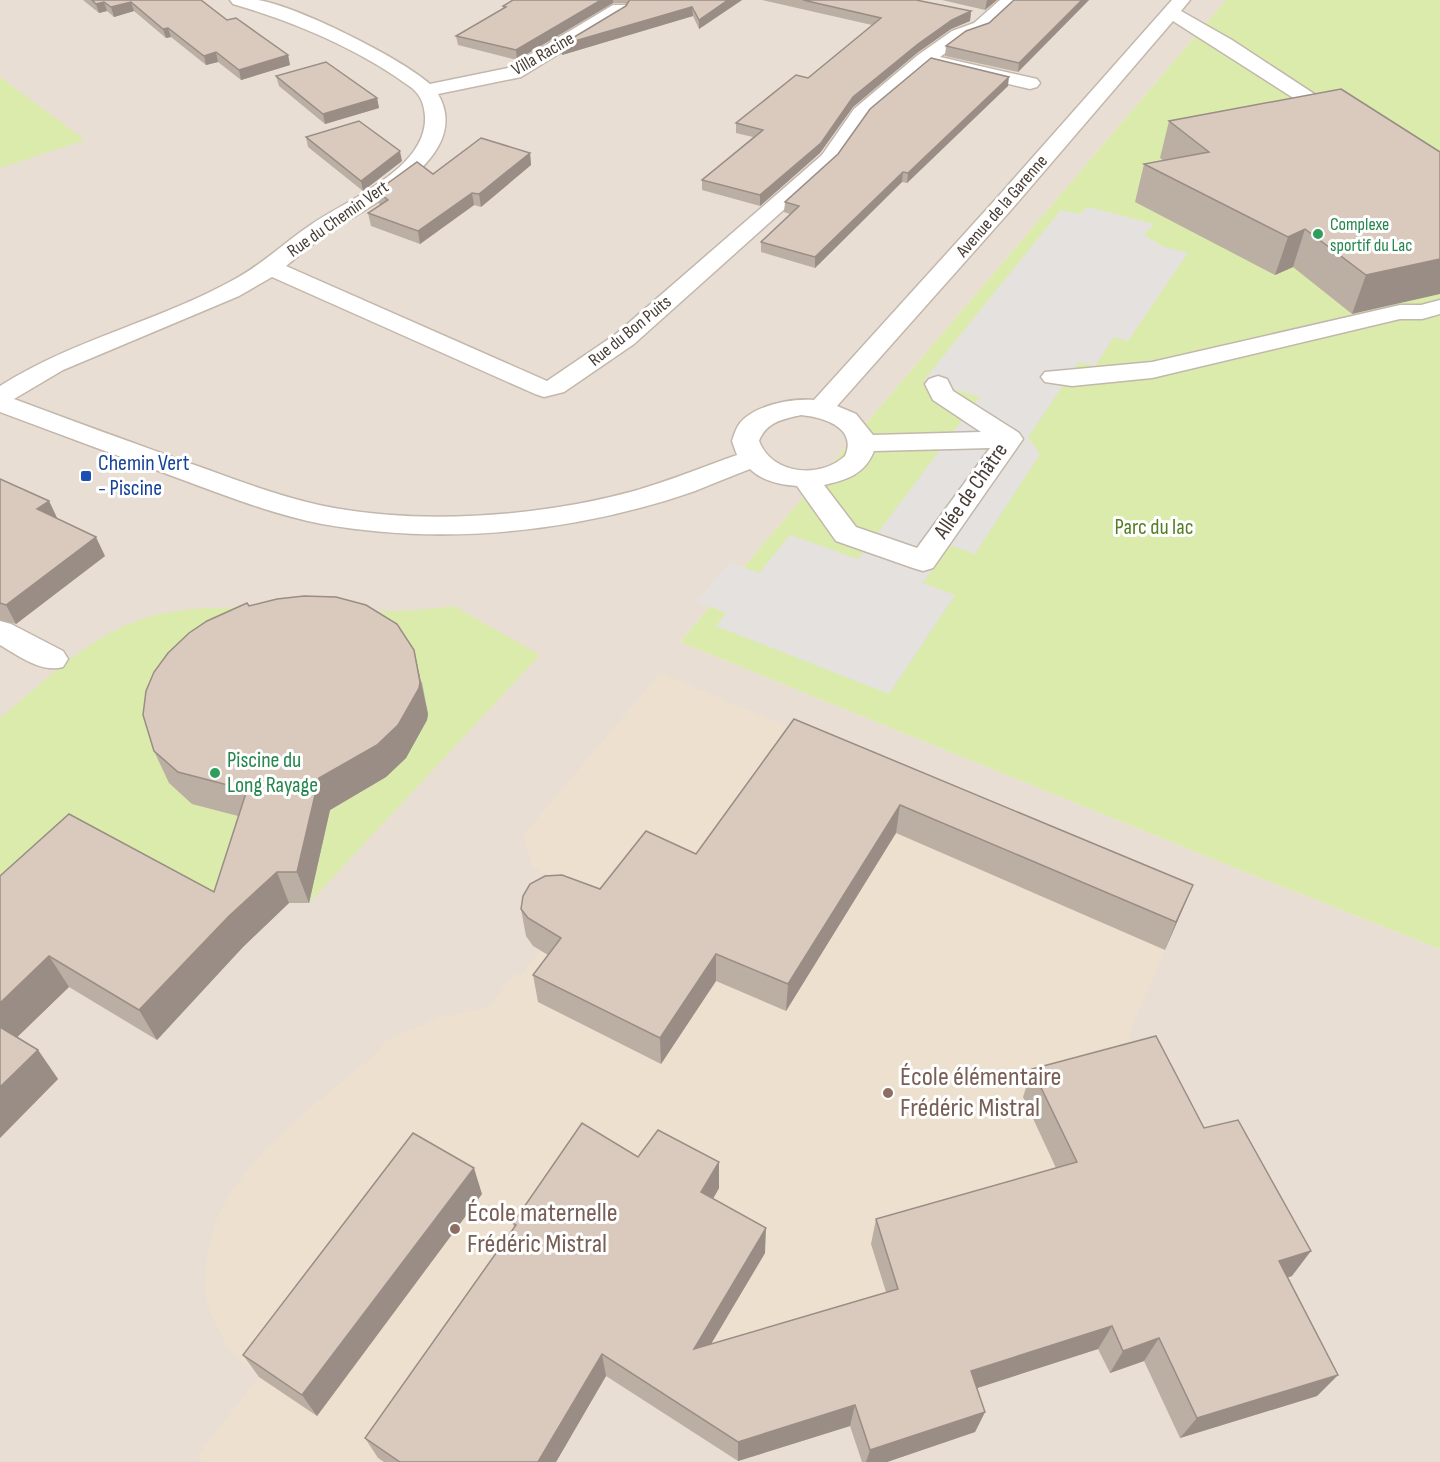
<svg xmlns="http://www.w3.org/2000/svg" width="1440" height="1462" viewBox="0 0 1440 1462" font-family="'Sofia Sans Condensed',sans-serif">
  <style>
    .residential { fill: #e9ded4 }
    .education { fill: #eee0cf }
    .green { fill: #daebac }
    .parking { fill: #e5e1de }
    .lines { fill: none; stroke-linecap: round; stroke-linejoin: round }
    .minor-casing { stroke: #c3b7ab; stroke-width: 3 }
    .minor { fill: #fff; fill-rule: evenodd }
    .wall { fill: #bbaea3 }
    .shaded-wall { fill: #998d85 }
    .building { fill: #dacabe; stroke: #998d85; stroke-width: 1.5 }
    .leisure-dot { fill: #2e9e5b; stroke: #fff; stroke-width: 2 }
    .transit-dot { fill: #1a4fb4; stroke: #fff; stroke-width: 2 }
    .education-dot { fill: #8d6e63; stroke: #fff; stroke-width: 2 }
    .labels { text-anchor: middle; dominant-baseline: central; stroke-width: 6; stroke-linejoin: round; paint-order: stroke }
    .far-street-label { font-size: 18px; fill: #483d35; stroke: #fff }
    .far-leisure-label { font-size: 18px; fill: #27864d; stroke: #fff; text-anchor: start }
    .transit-label { font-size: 22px; fill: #164399; stroke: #fff; text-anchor: start }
    .street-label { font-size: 22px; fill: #483d35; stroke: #fff }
    .park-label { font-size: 22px; fill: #557e24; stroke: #fff }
    .leisure-label { font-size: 22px; fill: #27864d; stroke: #fff; text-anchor: start }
    .near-education-label { font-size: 27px; fill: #785e54; stroke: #fff; text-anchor: start }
  </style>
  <rect width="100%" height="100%" fill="#f4eee6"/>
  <!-- residential -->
  <polygon class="residential" points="0,0 1226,0 680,642 1240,870 1440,949 1440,1462 0,1462"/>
  <!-- education -->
  <polygon class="education" points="660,673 974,805 1181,913 1128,1035 1172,1121 1230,1295 1279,1321 1317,1396 1180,1438 1144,1361 1110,1373 1075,1299 1030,1371 962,1393 887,1462 862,1462 850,1426 738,1461 606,1376 584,1412 531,1433 563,1452 557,1462 203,1462 197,1457 259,1377 226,1345 210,1312 205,1292 207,1256 211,1240 218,1216 232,1190 263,1152 309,1109 375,1055 387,1040 439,1018 489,1007 515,974 521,976 540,951 533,946 526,936 528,924 583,894 533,867 523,836"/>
  <!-- green -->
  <g class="green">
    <polygon points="1226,0 1440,0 1440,949 1240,870 680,642"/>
    <polygon points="0,77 85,140 0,168"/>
    <path d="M454,606L540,655L309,903L0,907V718C39,686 78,647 124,626C171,605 222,607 272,608C332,610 394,615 454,606Z"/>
  </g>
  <!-- parking -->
  <polygon class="parking" points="1088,207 1154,224 1144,235 1162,246 1188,253 1128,341 1114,337 1095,366 1079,362 1028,437 1040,454 975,554 950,545 923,583 955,595 889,694 716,626 726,613 697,601 730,562 759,573 790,535 858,559 980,397 924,380 1061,210 1079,214"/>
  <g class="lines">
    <defs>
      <g id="minor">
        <path d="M230,0C239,0 249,0 258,0C299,7 399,57 430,84L508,68L613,5H625L628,9L625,13L521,77L438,94C473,155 377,201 338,227C319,238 303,252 286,266L547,381L616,334L822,155L854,109L918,55L952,31L974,23L1000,0H1019L986,31L964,39L940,57L1037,79L1040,83L1037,87L1030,89L929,65L868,117L836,163L634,344L564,392L544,397L535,394L272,277L239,296L63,370L14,399C72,421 131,442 189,463C232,478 274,495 319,505C416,526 539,517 634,491C669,481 703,467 737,455L732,441C734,435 736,428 740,423C755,405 792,398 814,400L995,200L1172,0H1190L1181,11L1232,40L1348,116L1351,120L1348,124H1334L1173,21L1011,210L837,406L856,414L873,435L981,432L933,400L925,384L929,379L938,376L947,379L953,391L1019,433L1023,439L933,568L923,571L913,568L836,541L797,486C781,485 762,481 750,469C731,476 713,484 695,491C577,532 445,546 322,524C271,514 224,495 175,477C117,455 58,434 0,412V386C74,339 160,321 235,279C263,264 286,241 312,224C349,199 428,168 425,116C424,104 421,96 412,88C359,49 295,22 233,4ZM801,415C822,417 858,427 845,456C820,479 772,475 759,441C766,422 783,419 801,415ZM990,448L917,548L856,527L824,485C847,480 865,474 874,451Z"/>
        <polygon points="1440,300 1440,314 1422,319 1400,319 1152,378 1072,386 1045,382 1041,377 1045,372 1152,362 1400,305 1421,305"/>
        <path d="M0,621L11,624L63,651L68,659L63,667C41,673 19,656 0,645Z"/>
      </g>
    </defs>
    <!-- minor casing -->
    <use href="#minor" class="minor-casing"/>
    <!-- minor -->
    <use href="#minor" class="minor"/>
  </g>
  <!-- wall -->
  <g class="wall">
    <polygon points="83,0 201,0 227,20 288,55 290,65 241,80 218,62 206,65 171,37 166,38 134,11 114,17 107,11 99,13"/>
    <polygon points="513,0 742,0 699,29 693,16 562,55 626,5 625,3 613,3 517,60 458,45 456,36 503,8 503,6"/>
    <polygon points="762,0 916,0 971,11 970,21 951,29 917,53 853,107 820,153 760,206 702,190 702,180 753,137 736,133 736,123 808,78 872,25"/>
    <polygon points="942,0 997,0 985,10"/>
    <polygon points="1014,0 1089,0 1018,72 945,56 946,46 989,23"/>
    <polygon points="276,76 377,98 379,108 325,124 279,86"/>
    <polygon points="1008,86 907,183 902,182 815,268 761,252 761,242 790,214 784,212 785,202"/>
    <polygon points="1169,121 1440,152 1352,314 1293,267 1275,275 1135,202 1144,164 1164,161 1160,158"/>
    <polygon points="306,137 402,161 363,191 308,147"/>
    <polygon points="530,153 531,165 481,207 474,205 420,244 371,226 368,213 380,205 379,204 377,191 433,174"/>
    <polygon points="0,479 49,501 57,518 105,556 16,624 0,620"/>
    <polygon points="249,606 422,682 428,714 427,720 406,758 386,777 330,810 309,903 289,903 243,947 157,1040 69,987 17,1037 38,1050 58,1079 0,1138 0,876 214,892 238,816 192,804 169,783 154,751"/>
    <polygon points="794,719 1193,885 1165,950 896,833 786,1011 716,981 661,1064 538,1002 533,975 548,955 533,946 526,936 521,909 600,889 696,854"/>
    <polygon points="1032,1069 1204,1128 1292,1276 1288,1277 1338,1375 1317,1396 1180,1438 1144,1361 1110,1373 1098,1349 976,1388 985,1412 975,1432 887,1462 862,1462 850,1426 738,1461 606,1376 556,1462 384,1462 378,1458 365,1438 514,1227 513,1223 638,1157 719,1162 719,1188 713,1199 765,1253 711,1344 886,1292 871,1244 876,1219 1056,1168 1023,1097"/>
    <polygon points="482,1194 317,1416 259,1377 243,1355"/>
  </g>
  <!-- shaded-wall -->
  <g class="shaded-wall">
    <polygon points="601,0 613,0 613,3 517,60 516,50"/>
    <polygon points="728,0 742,0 699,29 699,20"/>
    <polygon points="987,0 997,0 985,10"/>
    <polygon points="1082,0 1089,0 1018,72 1019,63"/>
    <polygon points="104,2 107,11 99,13 96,4"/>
    <polygon points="131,2 134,11 114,17 111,7"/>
    <polygon points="692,7 693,16 562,55 561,45"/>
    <polygon points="971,11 970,21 951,29 917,53 853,107 820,153 760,206 760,195 853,97 918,44 952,20"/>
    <polygon points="168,28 171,37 166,38 163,29"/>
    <polygon points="216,52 218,62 206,65 204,56"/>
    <polygon points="288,55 290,65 241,80 239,70"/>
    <polygon points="1009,77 1008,86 907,183 908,173"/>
    <polygon points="377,98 379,108 325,124 323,114"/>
    <polygon points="400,151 402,161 363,191 361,181"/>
    <polygon points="530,153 531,165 481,207 479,194"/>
    <polygon points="903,172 902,182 815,268 815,257"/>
    <polygon points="472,193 474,205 420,244 418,231"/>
    <polygon points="1305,229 1293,267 1275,275 1288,237"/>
    <polygon points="1440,259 1440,294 1352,314 1366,275"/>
    <polygon points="49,501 58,520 37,509"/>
    <polygon points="96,537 105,556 16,624 6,605"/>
    <polygon points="414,650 428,714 427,720 406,758 386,777 330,810 309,903 297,872 319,778"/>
    <polygon points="900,805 896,833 786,1011 788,984"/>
    <polygon points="277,872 289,903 243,947 157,1040 139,1010 229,916"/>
    <polygon points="1193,885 1181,913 1165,950 1176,922"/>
    <polygon points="716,954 716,981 661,1064 660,1038"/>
    <polygon points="49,956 69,987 7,1047 0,1038 0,1003"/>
    <polygon points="38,1050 58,1079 0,1138 0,1087"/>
    <polygon points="719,1162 719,1188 702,1218 701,1192"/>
    <polygon points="474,1168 482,1194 317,1416 302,1395"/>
    <polygon points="766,1228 765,1253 695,1371 694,1349"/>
    <polygon points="1311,1251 1292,1276 1261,1286 1279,1261"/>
    <polygon points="1112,1326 1098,1349 962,1393 971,1371"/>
    <polygon points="1159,1338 1144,1361 1110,1373 1123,1351"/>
    <polygon points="602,1354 606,1376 556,1462 538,1462"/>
    <polygon points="1338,1375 1317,1396 1180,1438 1197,1418"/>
    <polygon points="855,1405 850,1426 738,1461 738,1442"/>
    <polygon points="985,1412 975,1432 887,1462 866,1462 870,1450"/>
  </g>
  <!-- building -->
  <g class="building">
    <polygon points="92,0 201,0 227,20 236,18 288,55 239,70 216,52 204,56 168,28 163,29 131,2 111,7 104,2 96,4"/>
    <polygon points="513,0 601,0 516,50 456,36 506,7 503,6"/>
    <polygon points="629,0 728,0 699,20 692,7 561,45 626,6 629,1"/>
    <polygon points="803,0 916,0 971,11 952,20 918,44 853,97 821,143 760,195 702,180 763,130 736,123 796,75 808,78 881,18"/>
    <polygon points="1014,0 1082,0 1019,63 946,46 966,31 989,23"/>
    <polygon points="931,58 1009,77 908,173 903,172 815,257 761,242 799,206 785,202 838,154 870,109"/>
    <polygon points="326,62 377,98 323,114 276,76"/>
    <polygon points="1341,89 1440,152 1440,259 1366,275 1305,229 1288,237 1144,164 1209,152 1169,121"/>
    <polygon points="359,121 400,151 361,181 306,137"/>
    <polygon points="481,138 530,153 479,194 472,193 418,231 368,213 388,200 377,191 417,162 433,174"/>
    <polygon points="0,479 49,501 37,509 96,537 6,605 0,603"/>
    <polygon points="304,596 336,597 366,605 397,624 414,650 420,682 419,688 398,725 377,745 319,778 297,872 277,872 229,916 139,1010 49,956 0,1003 0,876 69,814 214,892 247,790 178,772 154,751 143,715 146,691 154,672 168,653 189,633 207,621 247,603 249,606 277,599"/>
    <polygon points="794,719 1193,885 1176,922 900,805 788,984 716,954 660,1038 533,975 561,938 528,918 521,909 523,896 530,884 545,876 562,875 600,889 646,831 696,854"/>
    <polygon points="0,1027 38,1050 0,1087"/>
    <polygon points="1156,1036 1204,1128 1238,1120 1311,1251 1279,1261 1338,1375 1197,1418 1159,1338 1123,1351 1112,1326 971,1371 985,1412 870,1450 855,1405 738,1442 602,1354 538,1462 400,1462 365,1438 516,1225 513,1223 582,1123 638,1157 658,1130 719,1162 701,1192 766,1228 694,1349 898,1289 876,1219 1077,1162 1032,1069"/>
    <polygon points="413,1133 474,1168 302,1395 243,1355"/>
  </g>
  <!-- markers -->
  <g class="leisure-dot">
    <circle cx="1318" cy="234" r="6"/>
    <circle cx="215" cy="773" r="6"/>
  </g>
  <rect class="transit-dot" x="80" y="470" width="12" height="12" rx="3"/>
  <g class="education-dot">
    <circle cx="888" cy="1093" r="6"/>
    <circle cx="455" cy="1229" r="6"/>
  </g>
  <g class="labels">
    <!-- far-street labels -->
    <g class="far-street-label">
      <text transform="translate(543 54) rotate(-30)">Villa Racine</text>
      <text transform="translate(1002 206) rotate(-49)">Avenue de la Garenne</text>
      <text transform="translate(338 219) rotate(-35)">Rue du Chemin Vert</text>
      <text transform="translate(630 331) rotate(-39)">Rue du Bon Puits</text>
    </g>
    <!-- far-leisure labels -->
    <g class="far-leisure-label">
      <text x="1330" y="224">Complexe<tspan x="1330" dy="21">sportif du Lac</tspan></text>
    </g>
    <!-- transit labels -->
    <g class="transit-label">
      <text x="98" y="463">Chemin Vert<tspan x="98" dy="25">- Piscine</tspan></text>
    </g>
    <!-- street labels -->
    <g class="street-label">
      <text transform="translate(971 491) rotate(-55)">Allée de Châtre</text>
    </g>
    <!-- park labels -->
    <g class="park-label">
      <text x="1154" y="527">Parc du lac</text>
    </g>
    <!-- leisure labels -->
    <g class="leisure-label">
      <text x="227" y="760">Piscine du<tspan x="227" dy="25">Long Rayage</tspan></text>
    </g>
    <!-- near-education labels -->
    <g class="near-education-label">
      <text x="900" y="1077">École élémentaire<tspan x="900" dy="31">Frédéric Mistral</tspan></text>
      <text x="467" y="1213">École maternelle<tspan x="467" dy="31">Frédéric Mistral</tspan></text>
    </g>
  </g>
</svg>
